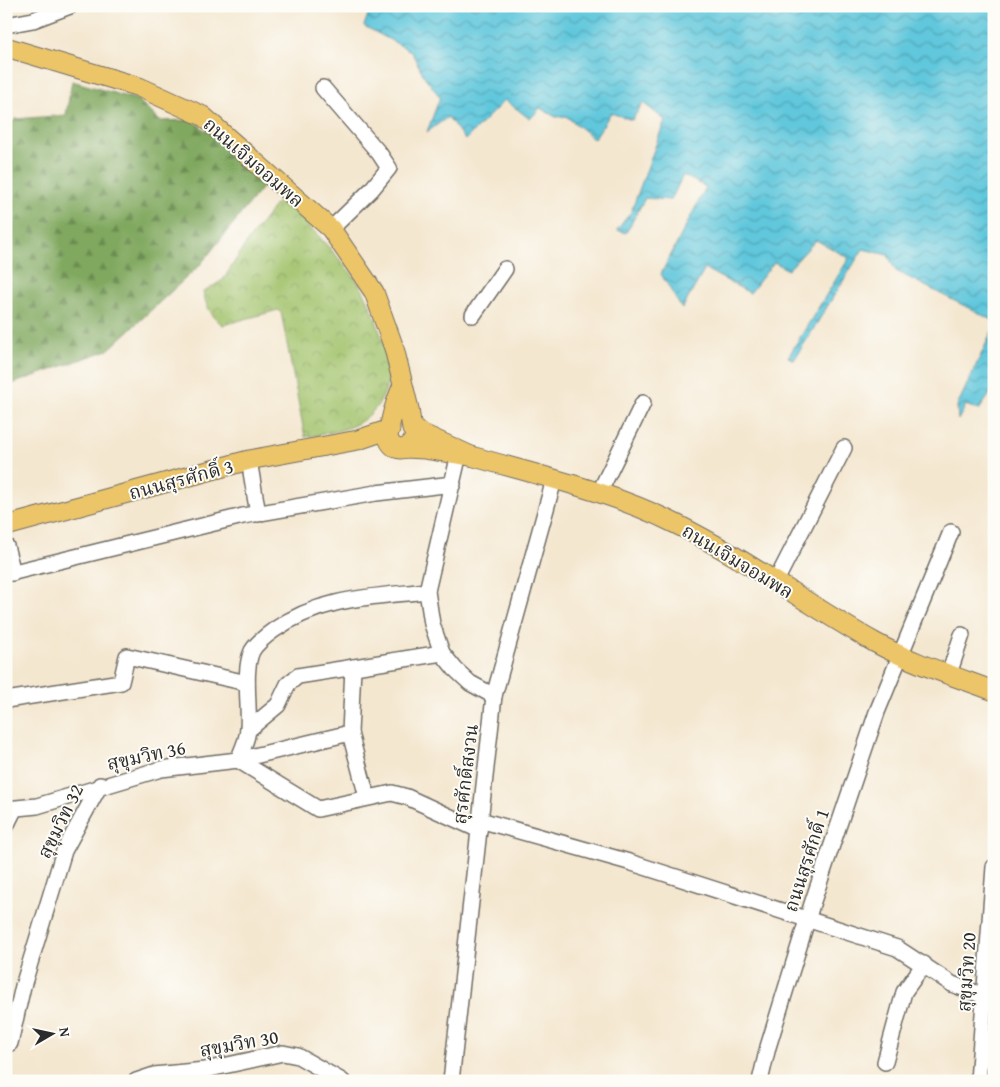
<svg xmlns="http://www.w3.org/2000/svg" width="1000" height="1087" viewBox="0 0 1000 1087" font-family="'Gentium Book Plus','Noto Serif Thai',serif">
  <style>
    .forest { fill: url(#forest-firs); stroke: #566a45 }
    .park { fill: url(#park-crowns); stroke: #66764b }
    .water { fill: url(#water-waves); stroke: #467984 }
    .lines { fill: none; stroke-linecap: round; stroke-linejoin: round }
    .minor-casing { stroke: #716d65; stroke-width: 18 }
    .major-casing { stroke: #716d65; stroke-width: 21 }
    .minor { stroke: #fff; stroke-width: 15 }
    .major { stroke: #edc569; stroke-width: 19 }
    .labels { text-anchor: middle; dominant-baseline: central; stroke-width: 4; stroke-linejoin: round; paint-order: stroke }
    .street-label { font-size: 19px; fill: #2b2b2b; stroke: #fdfcf7 }
  </style>
  <defs>
    <pattern id="forest-firs" width="22" height="20" patternUnits="userSpaceOnUse" patternTransform="scale(1.25)"><rect width="22" height="20" fill="#80a85f"/><path d="M5 1l3.5 6h-7zM16 11l3.5 6h-7z" fill="#69894f"/></pattern>
    <pattern id="park-crowns" width="20" height="18" patternUnits="userSpaceOnUse" patternTransform="scale(1.25)"><rect width="20" height="18" fill="#a1c26b"/><path d="M2 6a3 3 0 1 1 6 0M12 15a3 3 0 1 1 6 0" fill="none" stroke="#839e58"/></pattern>
    <pattern id="water-waves" width="16" height="10" patternUnits="userSpaceOnUse" patternTransform="scale(1.25)"><rect width="16" height="10" fill="#60c7dc"/><path d="M0 5q4-4 8 0t8 0" fill="none" stroke="#4fa2b3"/></pattern>
  </defs>
  <rect width="100%" height="100%" fill="#fdfcf7"/>
  <filter id="ink" filterUnits="userSpaceOnUse"><feTurbulence type="fractalNoise" baseFrequency=".02" numOctaves="2"/><feDisplacementMap in="SourceGraphic" scale="10" xChannelSelector="R" yChannelSelector="G"/><feConvolveMatrix kernelMatrix="1 2 1 2 8 2 1 2 1" color-interpolation-filters="sRGB"/></filter>
  <filter id="wash" filterUnits="userSpaceOnUse"><feTurbulence type="fractalNoise" baseFrequency=".0096" numOctaves="4" result="noise"/><feDisplacementMap in="SourceGraphic" scale="20" xChannelSelector="R" yChannelSelector="G"/><feGaussianBlur stdDeviation="1.12" result="paint"/><feColorMatrix in="noise" values="0 0 0 0 0 0 0 0 0 0 0 0 0 0 0 0 0 1.4 0 .05"/><feComposite in="paint" operator="in"/></filter>
  <g filter="url(#wash)">
    <rect width="100%" height="100%" fill="#f4e7d0"/>
    <!-- forest -->
    <polygon class="forest" points="72,81 138,100 160,121 192,120 269,179 200,265 108,350 6,386 6,126 16,119 66,115"/>
    <!-- park -->
    <path class="park" d="M279,200L291,206C313,231 339,256 359,284C372,302 392,361 388,382C385,396 375,412 363,420C348,431 323,434 305,437L281,312L278,310L223,325C211,316 206,306 203,292L223,280L247,242Z"/>
    <!-- water -->
    <g class="water">
      <polygon points="371,6 994,6 994,321 896,271 888,255 863,249 794,360 788,357 849,258 816,240 788,270 774,262 750,293 705,269 682,309 661,274 706,187 683,175 671,200 645,198 626,233 617,230 631,212 665,120 643,103 632,120 611,113 594,139 566,116 556,117 540,108 530,119 505,100 465,140 448,117 427,132 440,97 424,76 411,51 364,26"/>
      <polygon points="994,327 994,388 979,410 966,405 958,420 957,406"/>
    </g>
  </g>
  <g filter="url(#ink)">
    <g class="lines">
      <defs>
        <g id="minor">
          <polyline points="6,25 33,20 70,6"/>
          <polyline points="323,88 379,153 389,168 371,190 331,229"/>
          <polyline points="473,315 505,269"/>
          <polyline points="459,454 427,591 432,624 442,653 455,669 470,683 494,696"/>
          <polyline points="249,460 258,514"/>
          <polyline points="600,491 643,403"/>
          <polyline points="6,546 13,573"/>
          <polyline points="6,574 243,516 376,493 453,484"/>
          <polyline points="775,583 844,448"/>
          <polyline points="353,667 350,733 367,797"/>
          <polyline points="949,674 962,635"/>
          <polyline points="6,700 121,682 127,656 247,683"/>
          <polyline points="248,730 278,705 288,684 298,676 442,653"/>
          <path d="M238,760C242,750 248,739 248,728C250,707 243,670 252,651C256,644 267,635 274,630C321,597 372,597 427,591"/>
          <polyline points="238,760 318,809 392,793 407,797 479,830"/>
          <polyline points="6,809 37,806 161,769 238,760 350,733"/>
          <polyline points="480,820 629,862 897,948 952,984 984,996"/>
          <polyline points="6,826 14,810"/>
          <polyline points="6,1045 10,1043 23,986 64,851 100,785"/>
          <polyline points="885,1062 904,992 924,964"/>
          <polyline points="136,1081 154,1075 205,1070 283,1053 298,1056 342,1081"/>
          <polyline points="451,1081 494,696 554,480"/>
          <polyline points="760,1081 768,1047 812,904 877,712 951,532"/>
          <polyline points="978,1081 994,867"/>
        </g>
        <g id="major">
          <polyline points="6,47 139,87 203,116 331,229 374,292 394,348 409,409 412,429 471,456 425,449 405,448"/>
          <path d="M402,387C395,403 390,420 388,437C391,450 405,454 413,441"/>
          <path d="M471,456C541,476 610,491 676,524C743,557 808,605 874,642C912,663 954,676 994,691"/>
          <polyline points="6,526 249,460 358,440 390,429"/>
        </g>
      </defs>
      <!-- minor casing -->
      <use href="#minor" class="minor-casing"/>
      <!-- major casing -->
      <use href="#major" class="major-casing"/>
      <!-- minor -->
      <use href="#minor" class="minor"/>
      <!-- major -->
      <use href="#major" class="major"/>
    </g>
  </g>
  <g class="labels">
    <!-- street labels -->
    <g class="street-label">
      <text transform="translate(254 162) rotate(41)">ถนนเจิมจอมพล</text>
      <text transform="translate(181 479) rotate(-15)">ถนนสุรศักดิ์ 3</text>
      <text transform="translate(738 561) rotate(31)">ถนนเจิมจอมพล</text>
      <text transform="translate(146 755) rotate(-12)">สุขุมวิท 36</text>
      <text transform="translate(465 774) rotate(-83)">สุรศักดิ์สงวน</text>
      <text transform="translate(60 821) rotate(-64)">สุขุมวิท 32</text>
      <text transform="translate(806 860) rotate(-72)">ถนนสุรศักดิ์ 1</text>
      <text transform="translate(966 972) rotate(-86)">สุขุมวิท 20</text>
      <text transform="translate(239 1043) rotate(-10)">สุขุมวิท 30</text>
    </g>
  </g>
  <!-- margin -->
  <rect width="1000" height="1087" fill="none" stroke="#fdfcf7" stroke-width="25"/>
  <!-- north arrow -->
  <g transform="translate(52 1034) rotate(81)" stroke="#fdfcf7" stroke-width="4" paint-order="stroke">
  <path d="M0-4L9 19L0 12L-9 19Z" fill="#2b2b2b"/>
  <text y="-8" font-size="14" font-weight="bold" text-anchor="middle" fill="#2b2b2b">N</text>
  </g>
</svg>
